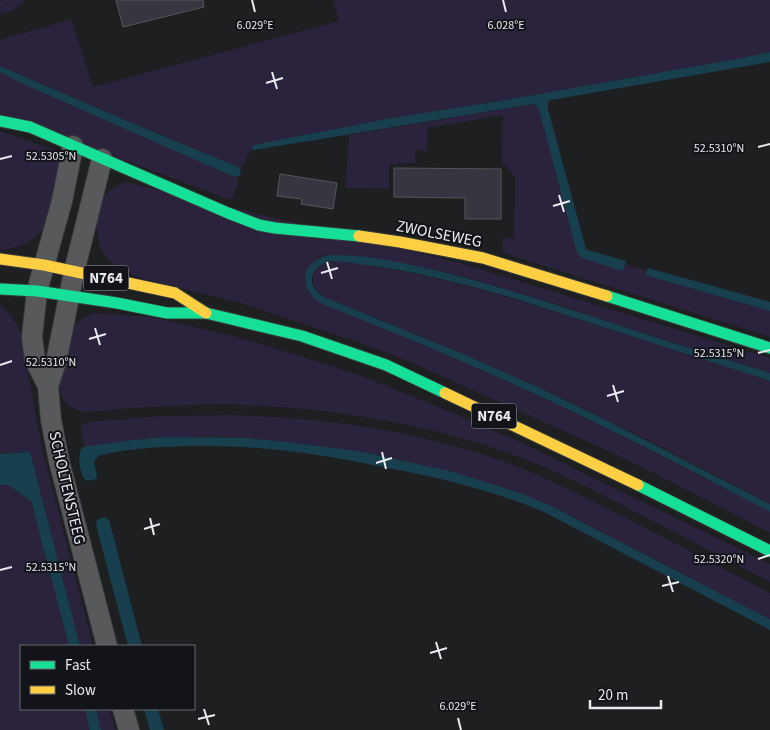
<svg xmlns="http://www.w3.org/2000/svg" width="770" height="730" viewBox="0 0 770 730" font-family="'Source Sans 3',sans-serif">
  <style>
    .green { fill: #2b223c }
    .water { fill: #183f4d }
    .building { fill: #363641; stroke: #555658 }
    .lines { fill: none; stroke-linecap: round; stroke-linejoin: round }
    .street-casing { stroke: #383a3b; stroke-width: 22 }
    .fast-casing { stroke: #383a3b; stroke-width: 13 }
    .slow-casing { stroke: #383a3b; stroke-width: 13 }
    .street { stroke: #57595b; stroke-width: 20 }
    .fast { stroke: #16e098; stroke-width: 11 }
    .slow { stroke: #ffcf43; stroke-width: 11 }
    .ticks { fill: none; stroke: #e8eaee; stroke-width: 2 }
    .labels { text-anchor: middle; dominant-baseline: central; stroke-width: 4; stroke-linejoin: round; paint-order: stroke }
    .shield { fill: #121419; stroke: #a8aaae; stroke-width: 1 }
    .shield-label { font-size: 15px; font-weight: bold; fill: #e8eaee }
    .street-label { font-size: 16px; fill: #e8eaee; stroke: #121419 }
    .ticks-label { font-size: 12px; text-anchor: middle; fill: #e8eaee; stroke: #121419; stroke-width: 4; stroke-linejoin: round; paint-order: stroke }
  </style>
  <rect width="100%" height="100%" fill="#1d1f21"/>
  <!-- green -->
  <g class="green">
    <polygon points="3,0 23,0 24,3 11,11 0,14 0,1"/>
    <polygon points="333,0 770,0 770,52 742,58 511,99 386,119 254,145 240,170 238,167 125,120 0,66 0,40 71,19 93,87 339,21"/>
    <polygon points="0,72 232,176 238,176 238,183 231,200 0,114"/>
    <polygon points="533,104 537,105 539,110 577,253 582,258 623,270 625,264 647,271 645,275 770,311 770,337 503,253 503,237 513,239 514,236 515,177 502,162 503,115 427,128 427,151 416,150 415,163 389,164 389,189 345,188 349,135"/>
    <polygon points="0,131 55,150 60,165 60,173 45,227 36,236 27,243 17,247 0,251"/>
    <path d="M126,182L460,263L770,358V373L599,319L559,305L476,280L435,270L377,259L343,255H331L322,256L314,261L308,292C337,306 365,320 394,332C442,353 489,373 536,395C616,431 693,471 770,512V533L650,471L593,444L410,362L358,342L237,302L140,278C129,273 117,268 109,260C95,248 94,221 100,204C103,194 116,185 126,182Z"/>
    <path d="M343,262C430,272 513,298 596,325C654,344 712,362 770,381V504C694,464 618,424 540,388C469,355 396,326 324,297C320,294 317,292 315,288C310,280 314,268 323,264C329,261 337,262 343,262Z"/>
    <path d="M0,305C10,313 16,322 21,334L42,449L93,646H80L30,452L0,454Z"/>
    <path d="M94,313L151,317L234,336L329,365L361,376L436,406L520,442L770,564V582C728,560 685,538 643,516C605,496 567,476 527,460C440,426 337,408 243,405C190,403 138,408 85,412C51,406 59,376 65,352C67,345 68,335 72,329C77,321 85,317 94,313Z"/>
    <path d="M230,415C258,416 286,417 313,420C388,428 464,444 533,473C568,488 602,506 636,523C681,546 725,570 770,593V619L589,525L520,493L450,471L358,451L287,442L246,438L167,437L132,440L85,447L81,432V426L88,422L163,416Z"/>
    <polygon points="0,485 8,485 31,501 69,646 21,646 21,709 85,709 90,730 0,730"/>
    <polygon points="96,709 109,709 115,730 101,730"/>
  </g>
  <!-- water -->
  <g class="water">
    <polygon points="770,52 770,62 551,100 548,102 548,109 586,249 588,250 626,261 623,271 582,258 577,253 539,110 537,106 533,104 254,150 252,150 252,147 253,145 386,119 511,99 742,58"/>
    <polygon points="0,66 125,120 238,167 241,171 240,176 232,176 21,83 0,72"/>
    <path d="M331,255C360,254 389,260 417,266C480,280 539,299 600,319C656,338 713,355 770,373V381L516,299C464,284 411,270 358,264C347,262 334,260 324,263C318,266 313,272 312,278C311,287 317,292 324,297L468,356L540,388L610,422L770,504V512C716,484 663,455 608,429C514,382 418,342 320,303C296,287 302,259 331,255Z"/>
    <polygon points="648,268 770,302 770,311 645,275"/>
    <path d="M167,437L246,438L287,442L358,451L450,471L520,493L549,505L770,619V630L544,512C494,491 441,478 388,468C344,459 301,451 257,448C234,446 211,446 189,446C159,447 127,448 98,456L94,462L97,475L96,479L87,481C79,475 78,458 81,449L83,447L132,440Z"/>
    <polygon points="30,452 80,646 69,646 31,501 8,485 0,485 0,454"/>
    <polygon points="104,517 109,520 142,646 128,646 96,525 97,520"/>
    <polygon points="85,709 96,709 101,730 90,730"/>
    <polygon points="144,709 158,709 164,730 150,730"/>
  </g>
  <!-- building -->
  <g class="building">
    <polygon points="116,0 203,0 204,7 123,27"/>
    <polygon points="394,168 501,169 501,219 465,219 465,198 394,197"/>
    <polygon points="280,174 337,183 333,209 301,204 302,199 277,196"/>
  </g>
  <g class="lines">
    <defs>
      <g id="street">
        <polyline points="73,146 62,201 37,291 32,337 35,360 48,386 51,420 59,461 107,646"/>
        <polyline points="48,386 56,362 74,272 102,159"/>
        <polyline points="123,709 129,730"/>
      </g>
      <g id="fast">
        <polyline points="0,121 30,127 228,213 259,225 275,228 359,236"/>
        <polyline points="0,289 37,291 117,303 167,313 206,313 302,336 386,365 445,393"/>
        <polyline points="607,296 770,348"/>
        <polyline points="638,485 770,551"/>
      </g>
      <g id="slow">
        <polyline points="359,236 400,242 483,258 607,296"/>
        <polyline points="0,259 44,265 175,293 206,313"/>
        <polyline points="445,393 638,485"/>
      </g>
    </defs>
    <!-- street casing -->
    <use href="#street" class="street-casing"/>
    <!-- fast casing -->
    <use href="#fast" class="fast-casing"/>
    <!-- slow casing -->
    <use href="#slow" class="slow-casing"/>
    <!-- street -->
    <use href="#street" class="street"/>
    <!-- fast -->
    <use href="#fast" class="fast"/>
    <!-- slow -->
    <use href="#slow" class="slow"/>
  </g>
  <!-- ticks -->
  <path class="ticks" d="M252,0L255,12M503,0L506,12M272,72L277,89M266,83L283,78M758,147L770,144M0,159L12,156M559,195L564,212M553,206L570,201M327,262L332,279M321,273L338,268M95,328L100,345M89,339L106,334M758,353L770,350M0,365L12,361M613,385L618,402M607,396L624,391M382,452L386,469M376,463L392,458M150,518L154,535M144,529L160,524M758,559L770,555M0,570L12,567M668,576L673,592M662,586L679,582M436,642L441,659M430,653L447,648M204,709L209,725M458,718L461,730M198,719L215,715"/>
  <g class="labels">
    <!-- shield labels -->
    <g class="shield">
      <rect x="83.5" y="265.5" width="45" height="25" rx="4"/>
      <rect x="471.5" y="403.5" width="45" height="25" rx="4"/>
    </g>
    <g class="shield-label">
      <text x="106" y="278">N764</text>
      <text x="494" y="416">N764</text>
    </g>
    <!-- street labels -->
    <g class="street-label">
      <text transform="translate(439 234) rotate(11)">ZWOLSEWEG</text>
      <text transform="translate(67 488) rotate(77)">SCHOLTENSTEEG</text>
    </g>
  </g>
  <g class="ticks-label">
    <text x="255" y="29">6.029°E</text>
    <text x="506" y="29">6.028°E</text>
    <text x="719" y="152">52.5310°N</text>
    <text x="51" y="160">52.5305°N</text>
    <text x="719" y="357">52.5315°N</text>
    <text x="51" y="366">52.5310°N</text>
    <text x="719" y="563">52.5320°N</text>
    <text x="51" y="571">52.5315°N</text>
    <text x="458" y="710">6.029°E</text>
  </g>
  <!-- legend -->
  <rect x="20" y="645" width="175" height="65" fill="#121419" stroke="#686a6e"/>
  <rect x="30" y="661" width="25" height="8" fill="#16e098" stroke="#686a6e"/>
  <text x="65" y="670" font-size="15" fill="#e8eaee">Fast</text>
  <rect x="30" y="686" width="25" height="8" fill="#ffcf43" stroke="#686a6e"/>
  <text x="65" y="695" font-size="15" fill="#e8eaee">Slow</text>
  <!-- scale -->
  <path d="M590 700v8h71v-8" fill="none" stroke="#e8eaee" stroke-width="2.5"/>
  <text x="598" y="700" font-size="15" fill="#e8eaee" stroke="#121419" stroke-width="4" paint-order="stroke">20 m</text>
</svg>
